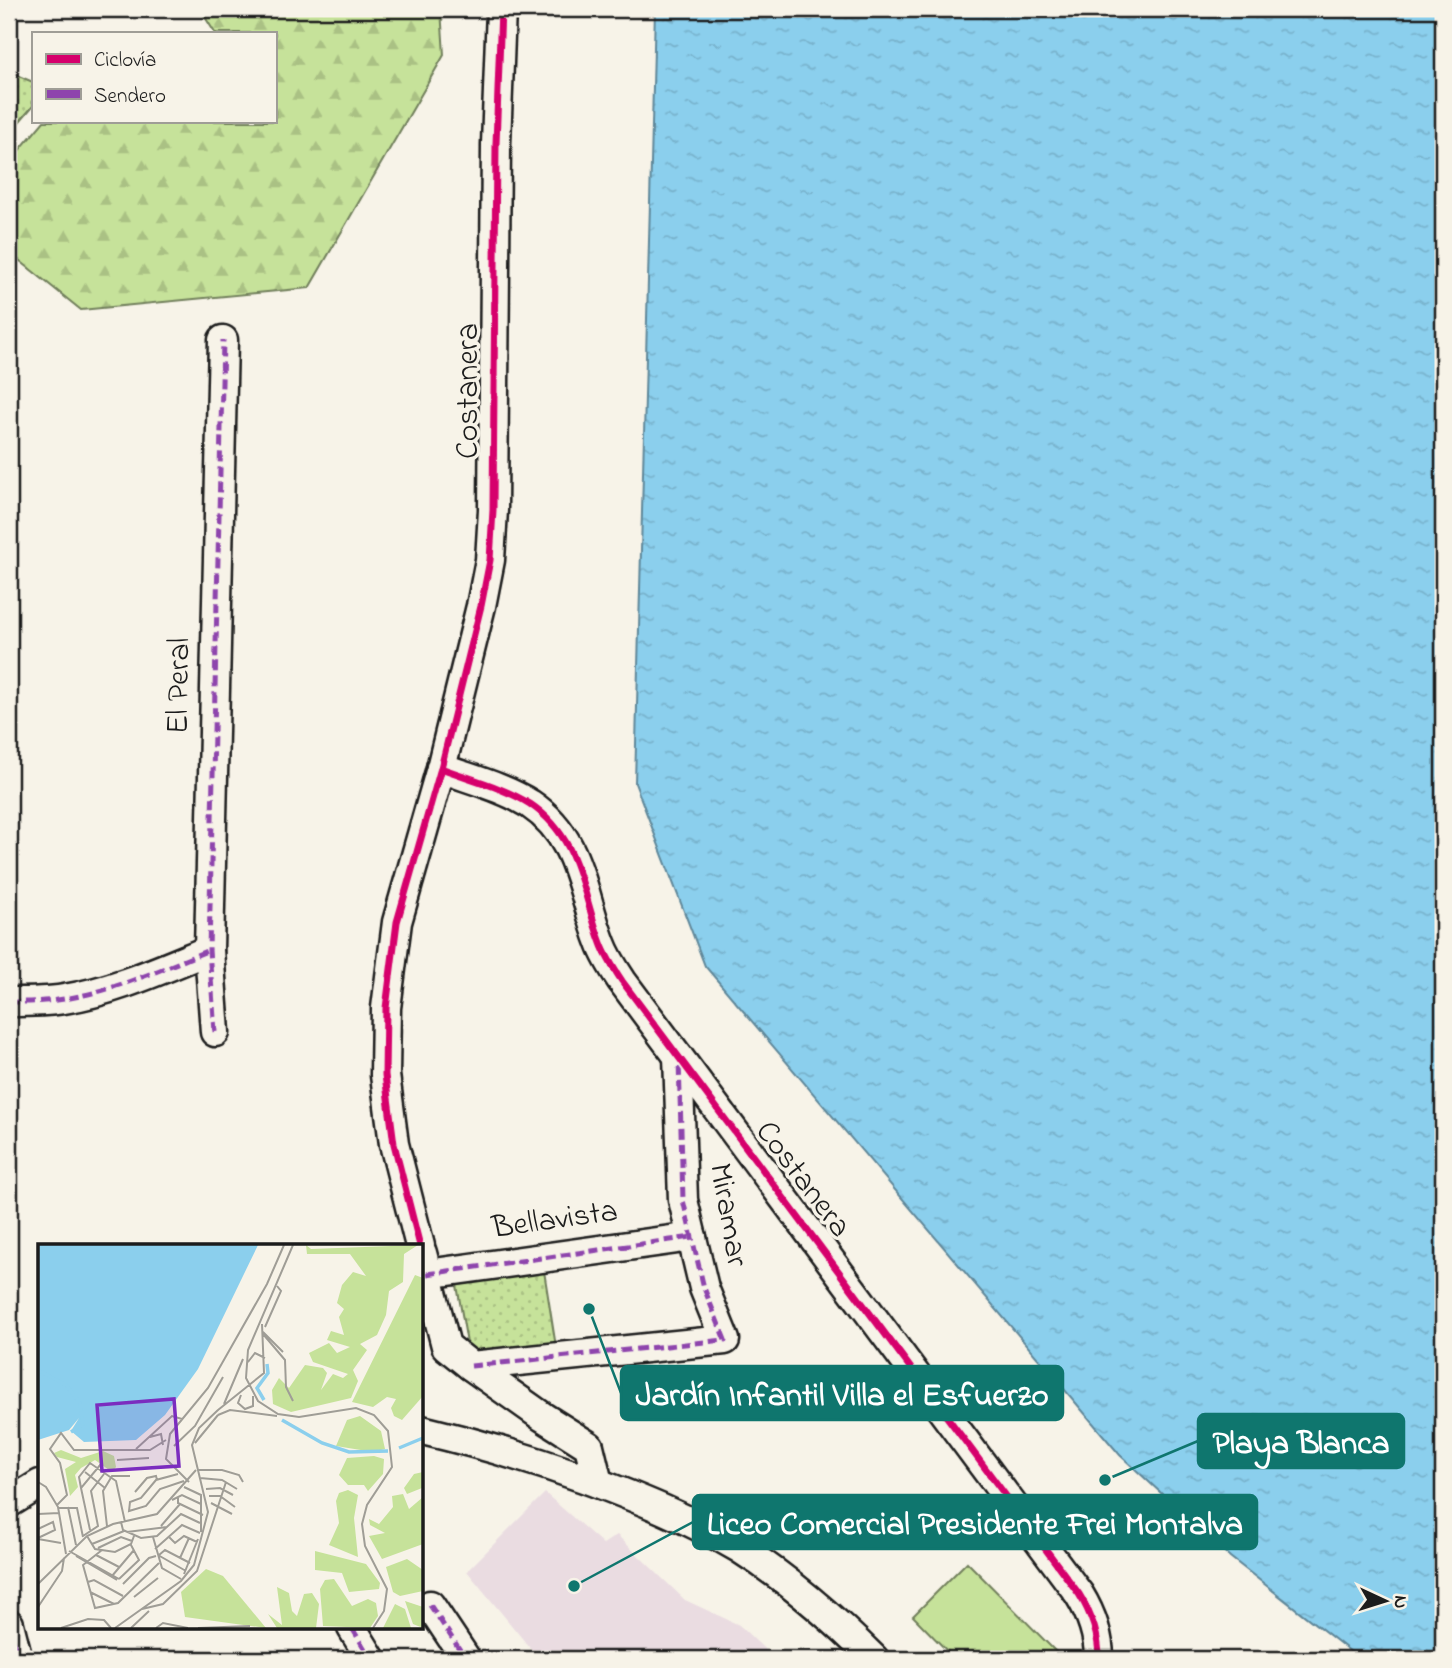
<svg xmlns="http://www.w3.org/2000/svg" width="1452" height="1668" viewBox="0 0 1452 1668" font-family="'Indie Flower',sans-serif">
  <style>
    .built { fill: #eadce1 }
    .grass { fill: url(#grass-dots); stroke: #717f5b; stroke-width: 2 }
    .forest { fill: url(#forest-firs); stroke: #717f5b; stroke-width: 2 }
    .pitch { fill: #c6e29a; stroke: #717f5b; stroke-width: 2 }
    .water { fill: url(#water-ripples); stroke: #5f8799; stroke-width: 2 }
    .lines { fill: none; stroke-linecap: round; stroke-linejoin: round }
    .minor-casing { stroke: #1c1c1c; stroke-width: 33 }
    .minor { stroke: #f7f3e8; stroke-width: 28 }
    .quiet { stroke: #8e44ad; stroke-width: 5; stroke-dasharray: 10 5; stroke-linecap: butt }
    .cycleway-casing { stroke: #f7f3e8; stroke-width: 11 }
    .cycleway { stroke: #d6006c; stroke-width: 7 }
    .labels { text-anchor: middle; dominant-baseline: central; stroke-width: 7; stroke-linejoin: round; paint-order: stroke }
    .street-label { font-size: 32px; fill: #1c1c1c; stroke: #f7f3e8 }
    .inset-river { fill: none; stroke: #8bcfed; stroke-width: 3.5 }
    .inset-road { fill: none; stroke: #9f9d96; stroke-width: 2 }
    .view { fill: #7b2cbf; fill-opacity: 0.15; stroke: #7b2cbf; stroke-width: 3.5 }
    .inset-edge { fill: none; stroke: #1c1c1c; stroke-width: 3.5 }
    .leader { fill: none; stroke: #0f766e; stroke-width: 2.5 }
    .callout-dot { fill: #0f766e; stroke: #f7f3e8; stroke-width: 2.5 }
    .callout { fill: #0f766e; stroke: #0f766e; stroke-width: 2.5 }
    .callout-label { font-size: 33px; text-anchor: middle; font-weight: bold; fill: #fff }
  </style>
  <defs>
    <pattern id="grass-dots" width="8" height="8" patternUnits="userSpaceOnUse" patternTransform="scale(1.75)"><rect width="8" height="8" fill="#c6e29a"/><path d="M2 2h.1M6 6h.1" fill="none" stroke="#aac184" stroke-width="1.8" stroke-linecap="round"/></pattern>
    <pattern id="forest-firs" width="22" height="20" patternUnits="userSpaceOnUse" patternTransform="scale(1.75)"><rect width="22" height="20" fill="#c6e29a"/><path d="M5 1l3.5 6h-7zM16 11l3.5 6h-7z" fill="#aac184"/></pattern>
    <pattern id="water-ripples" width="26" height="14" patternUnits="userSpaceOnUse" patternTransform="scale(1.75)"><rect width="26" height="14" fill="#8bcfed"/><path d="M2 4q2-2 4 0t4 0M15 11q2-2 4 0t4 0" fill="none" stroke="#77b1cb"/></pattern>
  </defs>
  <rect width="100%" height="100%" fill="#f7f3e8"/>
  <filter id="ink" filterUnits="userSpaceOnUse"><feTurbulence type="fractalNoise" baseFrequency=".0143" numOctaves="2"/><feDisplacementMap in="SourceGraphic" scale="14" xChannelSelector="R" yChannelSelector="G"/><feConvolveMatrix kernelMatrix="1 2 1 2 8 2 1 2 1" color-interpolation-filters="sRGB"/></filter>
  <g filter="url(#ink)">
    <!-- built -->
    <polygon class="built" points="545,1493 603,1544 617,1535 685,1600 739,1625 775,1659 539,1659 467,1571"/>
    <!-- grass -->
    <g class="grass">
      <polygon points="9,72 33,82 33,106 14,128 9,123"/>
      <polygon points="544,1271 556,1347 470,1361 457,1285"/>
    </g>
    <!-- forest -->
    <polygon class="forest" points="200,9 441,9 444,55 309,288 81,310 9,252 9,168 16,154 44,121 275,121 275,33 215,33"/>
    <!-- pitch -->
    <polygon class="pitch" points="967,1562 1061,1657 1059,1659 955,1659 913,1616"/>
    <!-- water -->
    <polygon class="water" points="655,9 1443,9 1443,1659 1360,1659 1230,1557 1120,1455 705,966 635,783"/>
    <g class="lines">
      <defs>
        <g id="minor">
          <path d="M441,768C470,779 503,787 530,804C581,838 581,892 601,943C606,957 614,969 622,981L1079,1594C1092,1615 1099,1635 1099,1659"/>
          <path d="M9,1002C27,1002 46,1002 64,999C114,991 162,969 209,950"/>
          <polyline points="215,1032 209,950 223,340"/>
          <polyline points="420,1246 394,1144 385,1075 386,1008 397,922 441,768 481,606 490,560 493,510 496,144 501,9"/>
          <polyline points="422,1253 446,1346 471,1366 543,1417 589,1446 598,1483"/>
          <polyline points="427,1274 692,1237"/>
          <polyline points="471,1366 725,1340 704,1288 683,1200 678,1056"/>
          <path d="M422,1430C477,1443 531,1459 584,1478C638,1498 690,1519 739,1548C788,1579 833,1618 874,1659"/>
          <polyline points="9,1503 40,1484"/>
          <polyline points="430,1605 466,1659"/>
          <polyline points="9,1624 18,1659"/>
          <polyline points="352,1628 371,1659"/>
        </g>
      </defs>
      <!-- minor casing -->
      <use href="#minor" class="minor-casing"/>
      <!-- minor -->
      <use href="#minor" class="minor"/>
      <!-- quiet -->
      <g class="quiet">
        <path d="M9,1002C27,1002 46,1002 64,999C114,991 162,969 209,950"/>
        <polyline points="215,1032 209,950 223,340"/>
        <polyline points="427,1274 692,1237"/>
        <polyline points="471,1366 725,1340 704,1288 683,1200 679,1060"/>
        <polyline points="430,1605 466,1659"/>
        <polyline points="9,1624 18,1659"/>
        <polyline points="352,1628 371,1659"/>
      </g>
      <defs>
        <g id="cycleway">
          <path d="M441,768C470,779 503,787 530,804C581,838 581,892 601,943C606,957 614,969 622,981L1079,1594C1092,1615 1099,1635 1099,1659"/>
          <polyline points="420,1246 394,1144 385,1075 386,1008 397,922 441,768 481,606 490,560 493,510 496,144 501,9"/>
        </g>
      </defs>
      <!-- cycleway casing -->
      <use href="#cycleway" class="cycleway-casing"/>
      <!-- cycleway -->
      <use href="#cycleway" class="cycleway"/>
    </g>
  </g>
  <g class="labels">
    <!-- street labels -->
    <g class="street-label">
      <text transform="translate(469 391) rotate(-90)">Costanera</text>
      <text transform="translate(180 686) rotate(-89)">El Peral</text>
      <text transform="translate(802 1180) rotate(53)">Costanera</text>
      <text transform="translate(727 1215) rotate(80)">Miramar</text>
      <text transform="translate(555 1221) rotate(-8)">Bellavista</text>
    </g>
  </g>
  <!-- overview -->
  <g transform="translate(38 1244)">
    <rect width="385" height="385" fill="#f7f3e8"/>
    <path d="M268,1L273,5L380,1L366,10L365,38L351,47L348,71L339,91L322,100L329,106L315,126L320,137L313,154L253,168L235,160L234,146L241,134L251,144L267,121L285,124L289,129L283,146L295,130L305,134L310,130L275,118L271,109L291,99L299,109L312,103L289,96L293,87L306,91L301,73L306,65L299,59L304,41L315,28L328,32L312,10H269ZM377,31L385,34V152L364,176L356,172L353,164L358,155L349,153L335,163L314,158ZM322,172L343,187L347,205L335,208L298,202L309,176ZM23,206L43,214L65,207L76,212L78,223L74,228L57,216L43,224L37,231L40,243L32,252L27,225L38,218L19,213L16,209ZM336,212L346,215L345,230L330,247L326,241H310L301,231L309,214ZM385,228L384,244L369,250L366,244L376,230ZM310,246L320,251L316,274L320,313L291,301L301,279L298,257L301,249ZM365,250L371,265L385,253V300L344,315L331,292L347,289L332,281L331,275L341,280L355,263L354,252ZM277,307L328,320L342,339L341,345L311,348L304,329L277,326ZM369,315L385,326V347L362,352L355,348L348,323ZM296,335L314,362L330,355L338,359L340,372L332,384L285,382L282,345L287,336ZM239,343L251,349L254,367L259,372L266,350L274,349L281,360L278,384H239L230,370L244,381ZM367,357L385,363V384L375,380ZM357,360L367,365L373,384H345Z" fill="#c6e29a"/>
    <path d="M168,325L185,332L228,384L147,373L143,348Z" fill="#c6e29a"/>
    <path d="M0,1H220L160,125L127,171L98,196L46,198L33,187L41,174L31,186L0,196Z" fill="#8bcfed"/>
    <path class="inset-river" d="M0,126L28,141L42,159L45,180L33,188M226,156L219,144L230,129L229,120M244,176L284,199L311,208L350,207M361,204L385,194"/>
    <path class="inset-road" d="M255,1L210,106L208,134L220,157L240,170L261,173L318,164L336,171L350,187L354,223L329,261L324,280L327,302L349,345L346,367L335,384M227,83L243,47L239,42M225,88L245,108M225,90L247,116L248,143L255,157M210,118L217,109L227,114M203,151L200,159L207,165L215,162V152M186,160L205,115M180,166L226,129L224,80M180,171L192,166L239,172M112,193L123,190L125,201M157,199L180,171M136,202L157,182L185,133M98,205L134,172L144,175M79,216L111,214M160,226H184L201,231L205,238M47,228L67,244M140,230L118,236L103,254L92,258L91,267L108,262L122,245L146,237M162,234L184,236L199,245M0,238L8,243L20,263L28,310M151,238L128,215L132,190L170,144L229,40L246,1M146,243L163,251V288M43,244L41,233L52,219L78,237L87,278M168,245L182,244L195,251M97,248L109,234L118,232L119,236M171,252H182L197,263M140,253V259L165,271M134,256L144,251L163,260M173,259L194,270M19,261L29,251L22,219L12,205L23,189L36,206H112L128,196M30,263L38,301M21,264H39L45,293M0,270L21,269M83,278L85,286L103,294L119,292L143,270L162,279M69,282L65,247L74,232H92M123,282L142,260M0,285L15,278L17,286L0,294M52,286L43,244L63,220M89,288L129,283M45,292L60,282L53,247L66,230M49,292L57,305L77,308L93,300L96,292M115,293L124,324L143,335M131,293L137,299L146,292L159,298M0,295L23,299M54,300L86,287M60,304L83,293L94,297M117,305L144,281L162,289M64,306L45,321L57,364L80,359L121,319M31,307L81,335M58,311L81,323M120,311L148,327M121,311L127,306L152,319M38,312L79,336M142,314L151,294M146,330L160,295M74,332L96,306M81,335L101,316L93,301M50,338L56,336L85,352M0,340L49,292L75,280L119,270L158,226M85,340L111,314L118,312M52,348L76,360M96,353L120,334M0,363L24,327L26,314M104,365L125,360L159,327L188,238M23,384L50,375L66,376L73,384M77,384L143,337L156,321L170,268L154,201L161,184L180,166M93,384L111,367M118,384L125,379L150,384M160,384L212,382"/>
    <path class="view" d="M136,155L141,222L64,227L59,161Z"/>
    <rect width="385" height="385" class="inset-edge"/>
  </g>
  <!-- callouts -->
  <path class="leader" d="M589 1309L621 1393M1105 1480L1198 1441M574 1586L693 1522"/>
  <g class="callout-dot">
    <circle cx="589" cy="1309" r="7"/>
    <circle cx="1105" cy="1480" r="7"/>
    <circle cx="574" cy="1586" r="7"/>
  </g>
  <g class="callout">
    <rect x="621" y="1366" width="442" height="54" rx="7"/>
    <rect x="1198" y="1414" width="206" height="54" rx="7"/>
    <rect x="693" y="1495" width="564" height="54" rx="7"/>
  </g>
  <g class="callout-label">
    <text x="842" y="1405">Jardín Infantil Villa el Esfuerzo</text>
    <text x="1301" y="1453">Playa Blanca</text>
    <text x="975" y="1534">Liceo Comercial Presidente Frei Montalva</text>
  </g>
  <!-- margin -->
  <rect width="1452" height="1668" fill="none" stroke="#f7f3e8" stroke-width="35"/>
  <rect x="18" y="18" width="1417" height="1633" fill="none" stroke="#1c1c1c" stroke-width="2.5" filter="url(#ink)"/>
  <!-- legend -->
  <rect x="32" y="32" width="245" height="91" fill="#f7f3e8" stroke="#9f9d96" stroke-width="2"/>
  <rect x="46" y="54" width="35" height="10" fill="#d6006c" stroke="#9f9d96" stroke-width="2"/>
  <text x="94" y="66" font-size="21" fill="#1c1c1c">Ciclovía</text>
  <rect x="46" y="89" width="35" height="10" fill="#8e44ad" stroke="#9f9d96" stroke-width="2"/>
  <text x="94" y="102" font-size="21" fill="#1c1c1c">Sendero</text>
  <!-- north arrow -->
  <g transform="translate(1385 1601) rotate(94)" stroke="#f7f3e8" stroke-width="5" paint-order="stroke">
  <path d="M0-5L12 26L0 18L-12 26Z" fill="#1c1c1c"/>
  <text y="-10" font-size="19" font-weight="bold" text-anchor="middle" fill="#1c1c1c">N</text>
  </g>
</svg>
